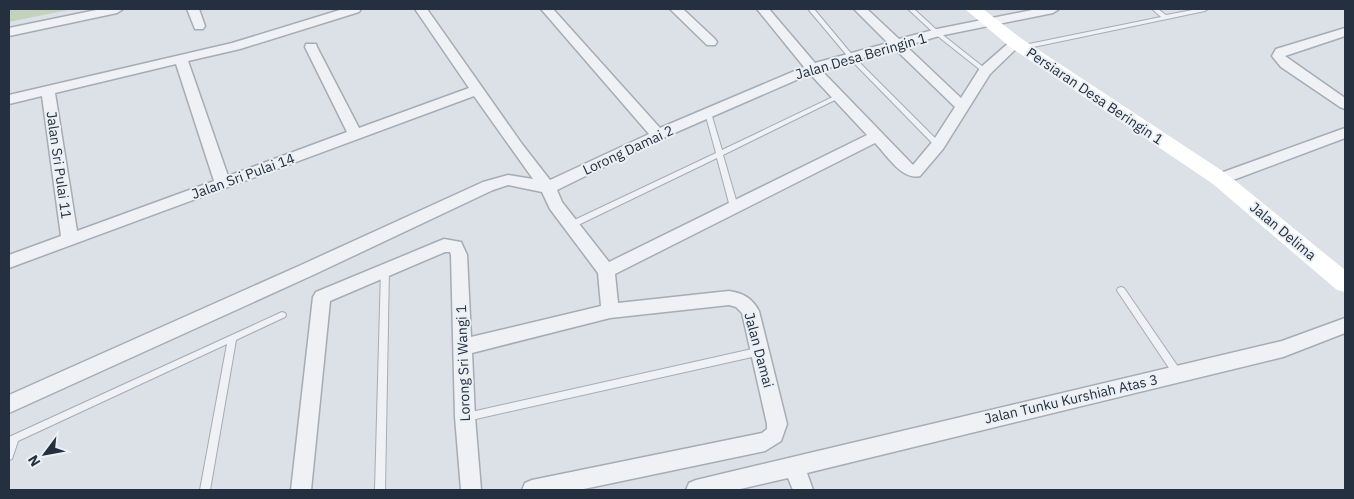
<svg xmlns="http://www.w3.org/2000/svg" width="1354" height="499" viewBox="0 0 1354 499" font-family="'IBM Plex Sans',sans-serif">
  <style>
    .green { fill: #c3d2bc }
    .lines { fill: none; stroke-linecap: round; stroke-linejoin: round }
    .lane-casing { stroke: #a5acb5; stroke-width: 2 }
    .street-casing { stroke: #a5acb5; stroke-width: 3 }
    .lane { fill: #eff1f5; fill-rule: evenodd }
    .street { fill: #eff1f5; fill-rule: evenodd }
    .secondary { fill: #fff; fill-rule: evenodd }
    .labels { text-anchor: middle; dominant-baseline: central; stroke-width: 4; stroke-linejoin: round; paint-order: stroke }
    .street-label { font-size: 14px; fill: #242f3f; stroke: #ebf0f5 }
  </style>
  <rect width="100%" height="100%" fill="#dce1e7"/>
  <!-- green -->
  <polygon class="green" points="9,9 73,9 9,22"/>
  <g class="lines">
    <defs>
      <g id="lane">
        <polygon points="808,9 814,9 854,57 940,143 941,145 940,147 936,147 850,59"/>
        <polygon points="908,9 914,9 939,32 987,70 987,72 983,72 935,34"/>
        <polygon points="1152,9 1158,9 1166,15 1198,9 1208,9 1205,11 1024,49 1021,47 1024,45 1161,17"/>
        <polygon points="839,94 841,95 841,97 723,155 738,207 737,209 731,209 730,207 717,158 574,227 571,228 567,225 568,223 716,153 705,113 706,111 710,111 711,113 722,150"/>
        <polygon points="385,266 388,267 389,269 385,490 375,490 381,269 382,267"/>
        <polygon points="1121,287 1124,288 1181,371 1182,374 1181,377 1178,378 1175,377 1118,292 1117,290 1118,288"/>
        <polygon points="282,312 285,313 286,315 285,317 236,340 210,490 200,490 227,344 18,441 12,459 9,460 9,437"/>
        <polygon points="761,347 764,348 765,351 764,354 761,355 467,421 464,420 463,417 464,414 467,413"/>
      </g>
      <g id="street">
        <polygon points="101,9 123,9 117,13 9,36 9,28"/>
        <polygon points="187,9 199,9 205,26 203,29 195,29"/>
        <path d="M343,9H361L359,12L240,49L188,61L228,176L347,132L305,47L306,44H316L317,47L359,128L469,88L415,9H427L522,144L550,180L649,134L541,9H553L660,128L804,67L757,9H769L815,63L888,43L854,9H867L899,39L937,29L1037,9H1059L1053,13L939,36L906,46L961,98L980,68L1012,40L1016,39L1022,43L990,74L943,149L920,176C902,181 886,154 875,143L615,274L618,303L729,291C743,293 752,298 759,311L787,424L781,441L765,451L579,490H522L525,483L532,480L762,433L767,429V424L742,313L736,307L729,305L610,318L472,353L475,417L481,490H461L455,417L451,255L450,252H445L330,301L311,490H291L313,297L316,292L444,239L461,242L467,255L471,337L601,306L598,273L550,209L542,192L508,185L493,190L313,275L9,413V395L301,265L483,182L508,175L533,179L474,96L9,268V255L61,236L42,96L9,104V95L232,43ZM895,49L955,107L933,141L913,165L821,70ZM176,64L214,181L77,231L55,93ZM810,74L867,135L609,262L562,202L557,190L663,138Z"/>
        <polygon points="670,9 683,9 715,39 717,42 715,45 707,45"/>
        <polygon points="1345,28 1345,36 1285,56 1345,98 1345,109 1340,107 1281,67 1272,56 1276,49"/>
        <polygon points="1345,128 1345,138 1225,183 1220,184 1215,183 1212,179 1215,175"/>
        <polygon points="1345,318 1345,333 1283,357 807,473 813,490 793,490 788,478 736,490 686,490 689,483 696,480 1282,341"/>
      </g>
    </defs>
    <!-- lane casing -->
    <use href="#lane" class="lane-casing"/>
    <!-- street casing -->
    <use href="#street" class="street-casing"/>
    <!-- lane -->
    <use href="#lane" class="lane"/>
    <!-- street -->
    <use href="#street" class="street"/>
    <!-- secondary -->
    <polygon class="secondary" points="965,9 983,9 1022,39 1227,174 1345,270 1345,292 1337,290 1213,184 1010,47"/>
  </g>
  <g class="labels">
    <!-- street labels -->
    <g class="street-label">
      <text transform="translate(861 56) rotate(-16)">Jalan Desa Beringin 1</text>
      <text transform="translate(1095 96) rotate(34)">Persiaran Desa Beringin 1</text>
      <text transform="translate(628 150) rotate(-25)">Lorong Damai 2</text>
      <text transform="translate(59 165) rotate(82)">Jalan Sri Pulai 11</text>
      <text transform="translate(243 176) rotate(-20)">Jalan Sri Pulai 14</text>
      <text transform="translate(1283 231) rotate(40)">Jalan Delima</text>
      <text transform="translate(759 350) rotate(75)">Jalan Damai</text>
      <text transform="translate(463 363) rotate(-92)">Lorong Sri Wangi 1</text>
      <text transform="translate(1071 399) rotate(-13)">Jalan Tunku Kurshiah Atas 3</text>
    </g>
  </g>
  <!-- border -->
  <rect width="1354" height="499" fill="none" stroke="#242f3f" stroke-width="20"/>
  <!-- north arrow -->
  <g transform="translate(45 454) rotate(238)" stroke="#ebf0f5" stroke-width="4" paint-order="stroke">
  <path d="M0-4L9 19L0 12L-9 19Z" fill="#242f3f"/>
  <text y="-8" font-size="14" font-weight="bold" text-anchor="middle" fill="#242f3f">N</text>
  </g>
</svg>
